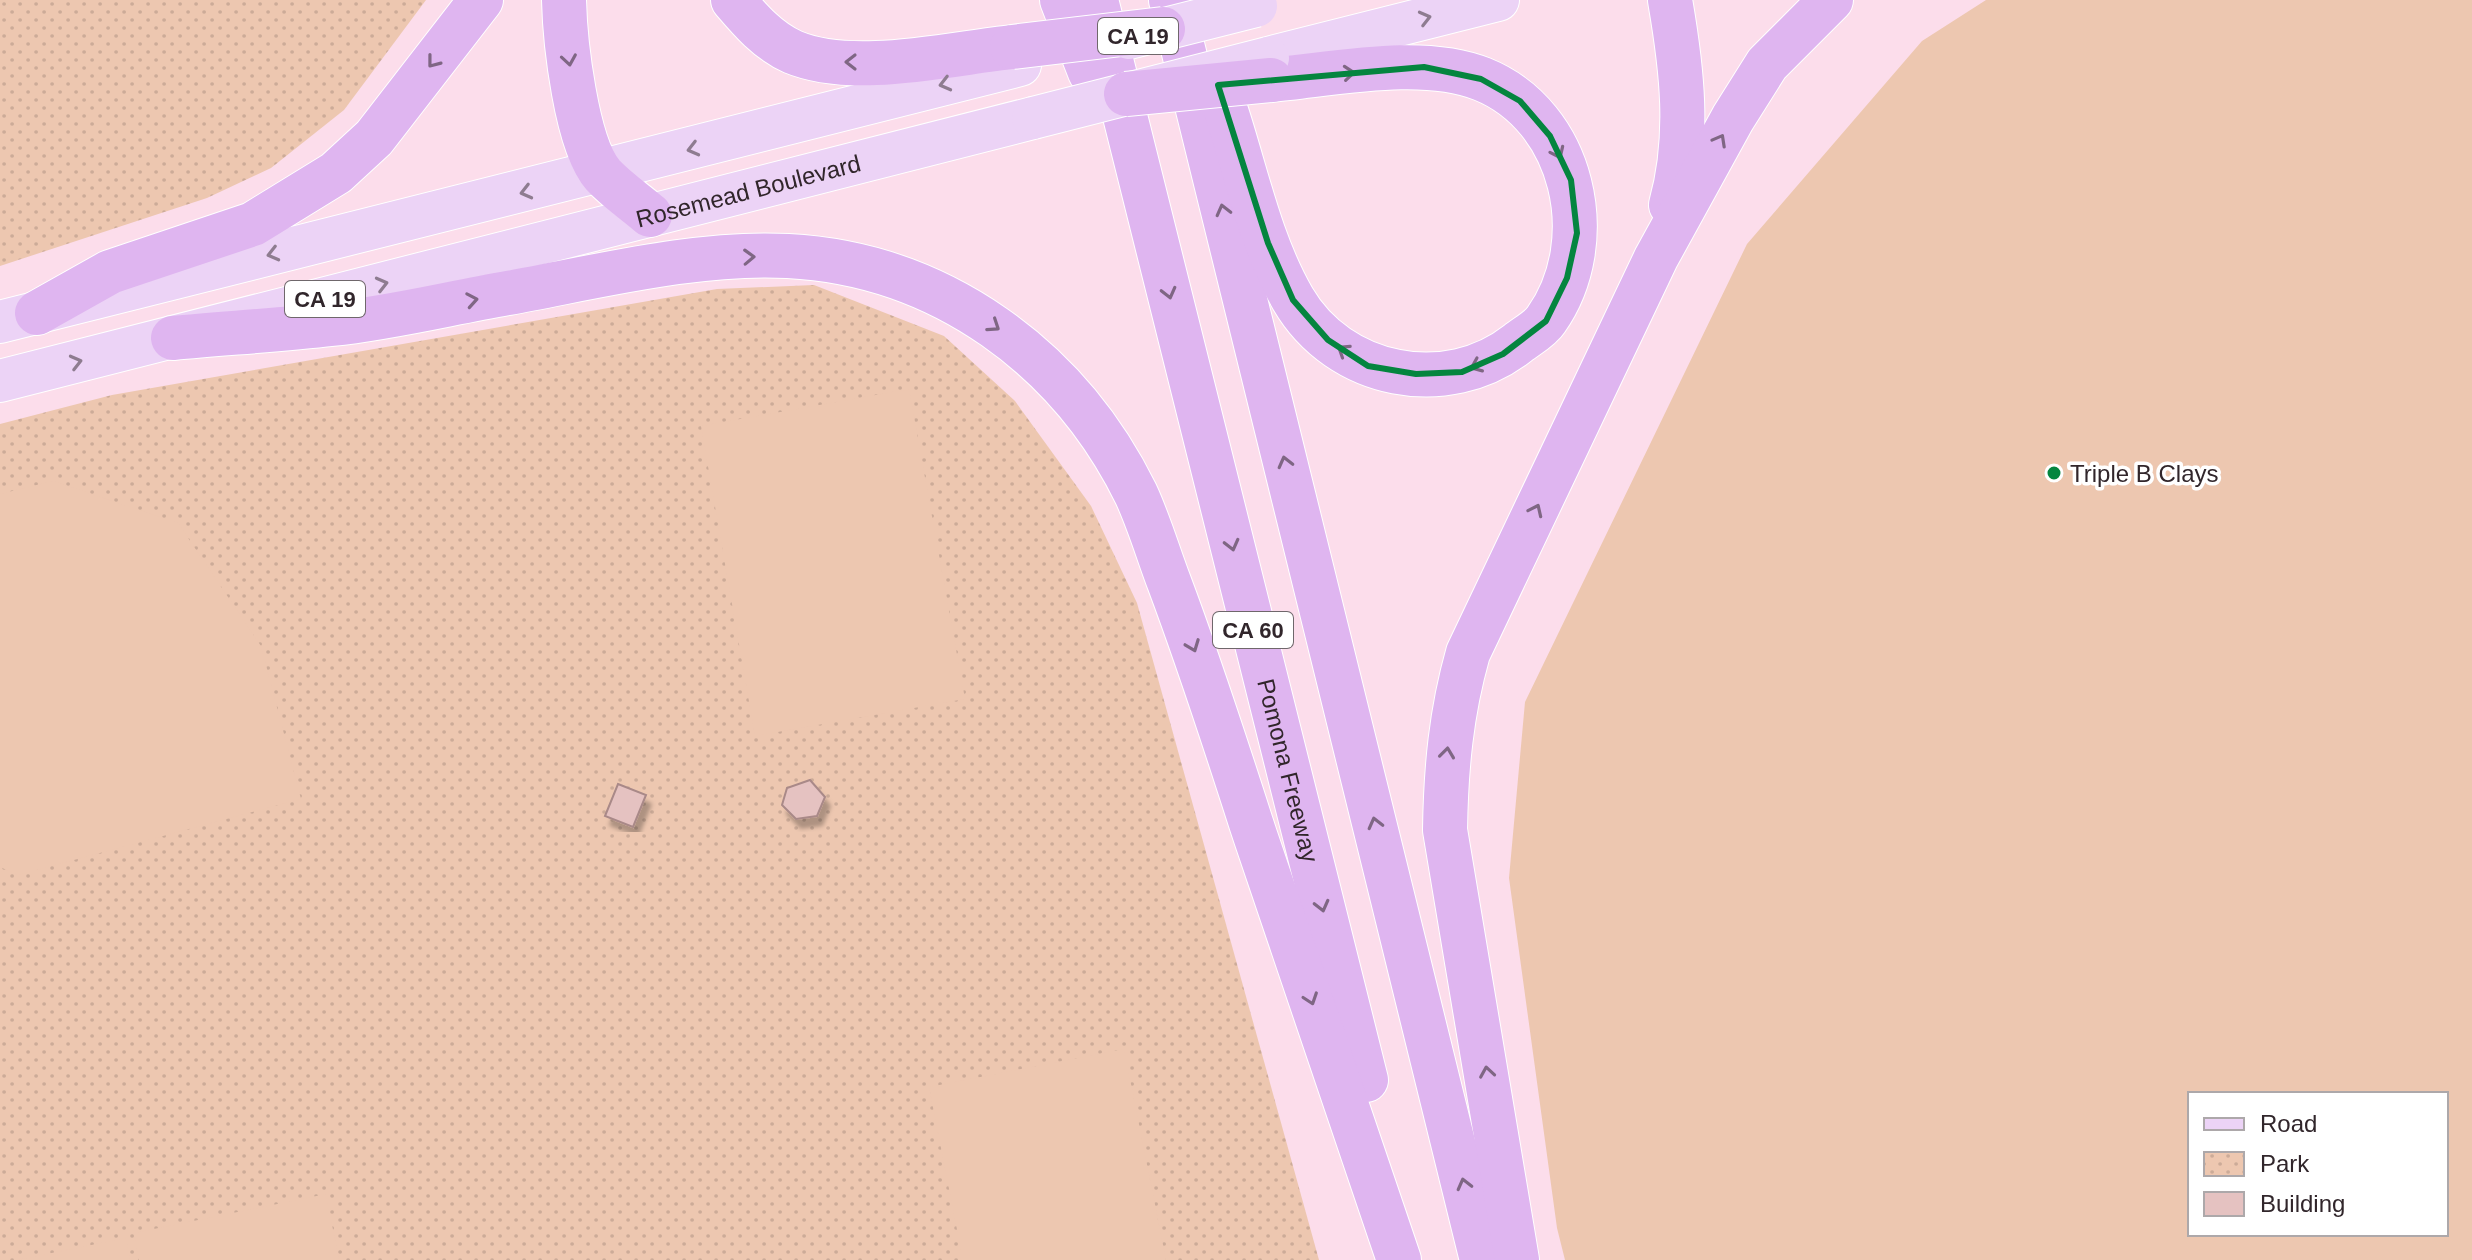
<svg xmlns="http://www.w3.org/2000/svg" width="2472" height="1260" viewBox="0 0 2472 1260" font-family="Helvetica,sans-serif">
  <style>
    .park { fill: url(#park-dots) }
    .garden { fill: #edc7b0; fill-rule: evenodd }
    .building { fill: #e5c2c1; stroke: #a98988; stroke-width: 2; filter: url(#shadow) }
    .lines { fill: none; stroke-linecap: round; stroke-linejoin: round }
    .major-casing { stroke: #fff; stroke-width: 44 }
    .highway-casing { stroke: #fff; stroke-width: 46 }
    .major { stroke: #ecd3f6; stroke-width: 42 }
    .highway { stroke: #dfb5f0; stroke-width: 44 }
    .major-bridge-casing { stroke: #fff; stroke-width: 44; stroke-linecap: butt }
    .highway-bridge-casing { stroke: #fff; stroke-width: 46; stroke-linecap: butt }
    .major-bridge { stroke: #ecd3f6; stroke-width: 42 }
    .highway-bridge { stroke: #dfb5f0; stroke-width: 44 }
    .oneway { stroke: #8e7c90 }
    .oneway2 { stroke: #7f6684 }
    .marked { fill: none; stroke: #04853f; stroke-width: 6; stroke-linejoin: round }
    .poi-dot { fill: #04853f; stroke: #fff; stroke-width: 3 }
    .labels { text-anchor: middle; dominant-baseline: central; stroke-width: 7; stroke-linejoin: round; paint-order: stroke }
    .shield { fill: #fff; stroke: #6f676b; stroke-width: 2 }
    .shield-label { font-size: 22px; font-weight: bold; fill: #31262b }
    .street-label { font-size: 24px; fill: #31262b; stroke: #fff }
    .poi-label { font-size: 24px; fill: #31262b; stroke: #fff; text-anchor: start }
  </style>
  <defs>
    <pattern id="park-dots" width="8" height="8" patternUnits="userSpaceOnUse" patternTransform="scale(2)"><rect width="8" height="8" fill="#edc7b0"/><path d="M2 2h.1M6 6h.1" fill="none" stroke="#ccab98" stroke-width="1.8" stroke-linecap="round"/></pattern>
    <filter id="shadow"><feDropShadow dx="5" dy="9" stdDeviation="2" flood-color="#0004"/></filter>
  </defs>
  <rect width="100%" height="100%" fill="#fcddeb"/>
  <!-- park -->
  <g class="park">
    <polygon points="0,0 426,0 344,110 271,168 207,198 0,266"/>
    <polygon points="814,285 944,336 1015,401 1091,506 1137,603 1319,1260 0,1260 0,424 112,395 717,289"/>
  </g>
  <!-- garden -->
  <g class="garden">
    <path d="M1986,0H2472V1260H1565L1557,1228L1509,878L1525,702L1747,244L1922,41ZM2190,1094H2446V1234H2190Z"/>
    <polygon points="909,389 965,699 755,736 701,426"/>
    <polygon points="53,481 178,523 261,646 301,799 18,875 0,867 0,494"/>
    <polygon points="1124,1049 1166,1260 963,1260 929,1087"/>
    <polygon points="326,1194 339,1260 139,1260 134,1233"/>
    <polygon points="126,1238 130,1260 17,1260"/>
  </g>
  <!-- building -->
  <g class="building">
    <polygon points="810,780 825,797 817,816 796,819 782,805 787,788"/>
    <polygon points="618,784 646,795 633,827 605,816"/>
  </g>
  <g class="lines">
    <defs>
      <g id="major">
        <polyline points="1268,58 1498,0"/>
        <polyline points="0,322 1020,65"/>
        <path id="s1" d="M0,381L1033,118"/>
      </g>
      <g id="highway">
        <path d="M564,0C565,41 576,144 603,175C617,190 635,202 650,215"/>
        <path d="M733,0C750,20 768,41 793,52C853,77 948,54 1012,47"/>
        <polyline points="1062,0 1090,72"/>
        <path id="s2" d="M1096,0L1366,1080"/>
        <polyline points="1171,0 1482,1260"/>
        <path d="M1670,0C1682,69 1690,137 1671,205"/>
        <path d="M1226,111C1246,172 1260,242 1293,299C1339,378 1447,399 1518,343C1527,336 1540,329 1546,320C1602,241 1574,116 1482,79C1422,55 1335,74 1271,80"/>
        <polyline points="37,313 110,272 253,224 336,173 374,138 481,0"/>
        <path d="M173,338C226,333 279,330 332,324C391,318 450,303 508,293C596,277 699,251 788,256C941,264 1069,358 1136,494C1149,522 1158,553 1169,582C1199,662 1225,742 1251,823C1299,969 1350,1114 1399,1260"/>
        <path d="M1517,1260L1445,830C1446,768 1451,713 1468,653L1656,258L1733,118L1767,64L1831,0"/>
      </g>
    </defs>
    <!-- major casing -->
    <use href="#major" class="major-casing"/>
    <!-- highway casing -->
    <use href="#highway" class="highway-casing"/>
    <!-- major -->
    <use href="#major" class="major"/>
    <!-- highway -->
    <use href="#highway" class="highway"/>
    <defs>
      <g id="major-bridge">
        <polyline points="1129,38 1256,6"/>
        <polyline points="1033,118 1268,58"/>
      </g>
      <g id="highway-bridge">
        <polyline points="1012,47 1163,29"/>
        <polyline points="1126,94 1271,80"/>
      </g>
    </defs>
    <!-- major-bridge casing -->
    <use href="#major-bridge" class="major-bridge-casing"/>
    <!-- highway-bridge casing -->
    <use href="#highway-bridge" class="highway-bridge-casing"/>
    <!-- major-bridge -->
    <use href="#major-bridge" class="major-bridge"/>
    <!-- highway-bridge -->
    <use href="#highway-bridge" class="highway-bridge"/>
  </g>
  <!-- one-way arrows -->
  <defs><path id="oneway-chevron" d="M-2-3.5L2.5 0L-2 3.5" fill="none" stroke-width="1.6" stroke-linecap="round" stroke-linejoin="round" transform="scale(2)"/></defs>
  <g class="oneway">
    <use href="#oneway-chevron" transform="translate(1425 18) rotate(-14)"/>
    <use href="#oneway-chevron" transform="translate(945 84) rotate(166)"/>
    <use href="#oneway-chevron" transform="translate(693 149) rotate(166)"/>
    <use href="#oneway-chevron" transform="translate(526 192) rotate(166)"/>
    <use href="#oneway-chevron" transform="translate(273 254) rotate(166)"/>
    <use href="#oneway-chevron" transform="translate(382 284) rotate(-14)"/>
    <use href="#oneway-chevron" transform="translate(76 362) rotate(-14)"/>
  </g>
  <g class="oneway2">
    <use href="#oneway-chevron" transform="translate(569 60) rotate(81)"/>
    <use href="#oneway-chevron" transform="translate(433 62) rotate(128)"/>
    <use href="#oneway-chevron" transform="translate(851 62) rotate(180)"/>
    <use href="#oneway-chevron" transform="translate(1349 73) rotate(-5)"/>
    <use href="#oneway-chevron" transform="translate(1720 140) rotate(-61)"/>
    <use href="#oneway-chevron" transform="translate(1558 153) rotate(65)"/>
    <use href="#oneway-chevron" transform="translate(1223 210) rotate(-104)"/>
    <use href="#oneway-chevron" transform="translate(749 257) rotate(-2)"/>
    <use href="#oneway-chevron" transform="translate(1169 293) rotate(76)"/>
    <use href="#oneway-chevron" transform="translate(472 300) rotate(-10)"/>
    <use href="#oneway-chevron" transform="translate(994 326) rotate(34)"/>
    <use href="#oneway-chevron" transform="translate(1343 350) rotate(-147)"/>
    <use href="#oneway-chevron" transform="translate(1476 366) rotate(157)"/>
    <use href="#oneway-chevron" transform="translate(1285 462) rotate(-104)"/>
    <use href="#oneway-chevron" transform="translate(1536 510) rotate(-65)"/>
    <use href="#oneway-chevron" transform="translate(1232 545) rotate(76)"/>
    <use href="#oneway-chevron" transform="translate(1193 646) rotate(69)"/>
    <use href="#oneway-chevron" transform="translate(1447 753) rotate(-83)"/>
    <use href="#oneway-chevron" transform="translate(1375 823) rotate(-104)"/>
    <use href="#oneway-chevron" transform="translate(1322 906) rotate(76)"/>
    <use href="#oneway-chevron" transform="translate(1311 999) rotate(71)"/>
    <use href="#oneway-chevron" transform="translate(1487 1072) rotate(-99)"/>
    <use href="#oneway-chevron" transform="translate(1464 1184) rotate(-104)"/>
  </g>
  <!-- marked area -->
  <path class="marked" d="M1424,67L1481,79L1520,101L1550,136L1571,180L1577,233L1567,278L1546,321L1503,354L1462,372L1416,374L1368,366L1328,340L1293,300L1268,243L1218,85Z"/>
  <!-- markers -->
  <circle class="poi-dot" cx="2054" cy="473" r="8"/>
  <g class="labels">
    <!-- shield labels -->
    <g class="shield">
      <rect x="1098" y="18" width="80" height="36" rx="6"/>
      <rect x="285" y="281" width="80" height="36" rx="6"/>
      <rect x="1213" y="612" width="80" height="36" rx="6"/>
    </g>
    <g class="shield-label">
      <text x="1138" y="36">CA 19</text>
      <text x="325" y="299">CA 19</text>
      <text x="1253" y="630">CA 60</text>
    </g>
    <!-- street labels -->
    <g class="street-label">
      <text stroke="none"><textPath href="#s1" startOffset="772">Rosemead Boulevard</textPath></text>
      <text stroke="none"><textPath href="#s2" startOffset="794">Pomona Freeway</textPath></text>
    </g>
    <!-- poi labels -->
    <g class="poi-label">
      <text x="2070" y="473">Triple B Clays</text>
    </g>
  </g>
  <!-- legend -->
  <rect x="2188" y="1092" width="260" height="144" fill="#ffffff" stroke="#ada8aa" stroke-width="2"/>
  <rect x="2204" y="1118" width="40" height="12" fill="#ecd3f6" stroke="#ada8aa" stroke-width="2"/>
  <text x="2260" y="1132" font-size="24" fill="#31262b">Road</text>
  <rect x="2204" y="1152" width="40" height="24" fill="url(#park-dots)" stroke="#ada8aa" stroke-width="2"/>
  <text x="2260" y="1172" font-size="24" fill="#31262b">Park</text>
  <rect x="2204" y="1192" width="40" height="24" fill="#e5c2c1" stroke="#ada8aa" stroke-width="2"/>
  <text x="2260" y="1212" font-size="24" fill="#31262b">Building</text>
</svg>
